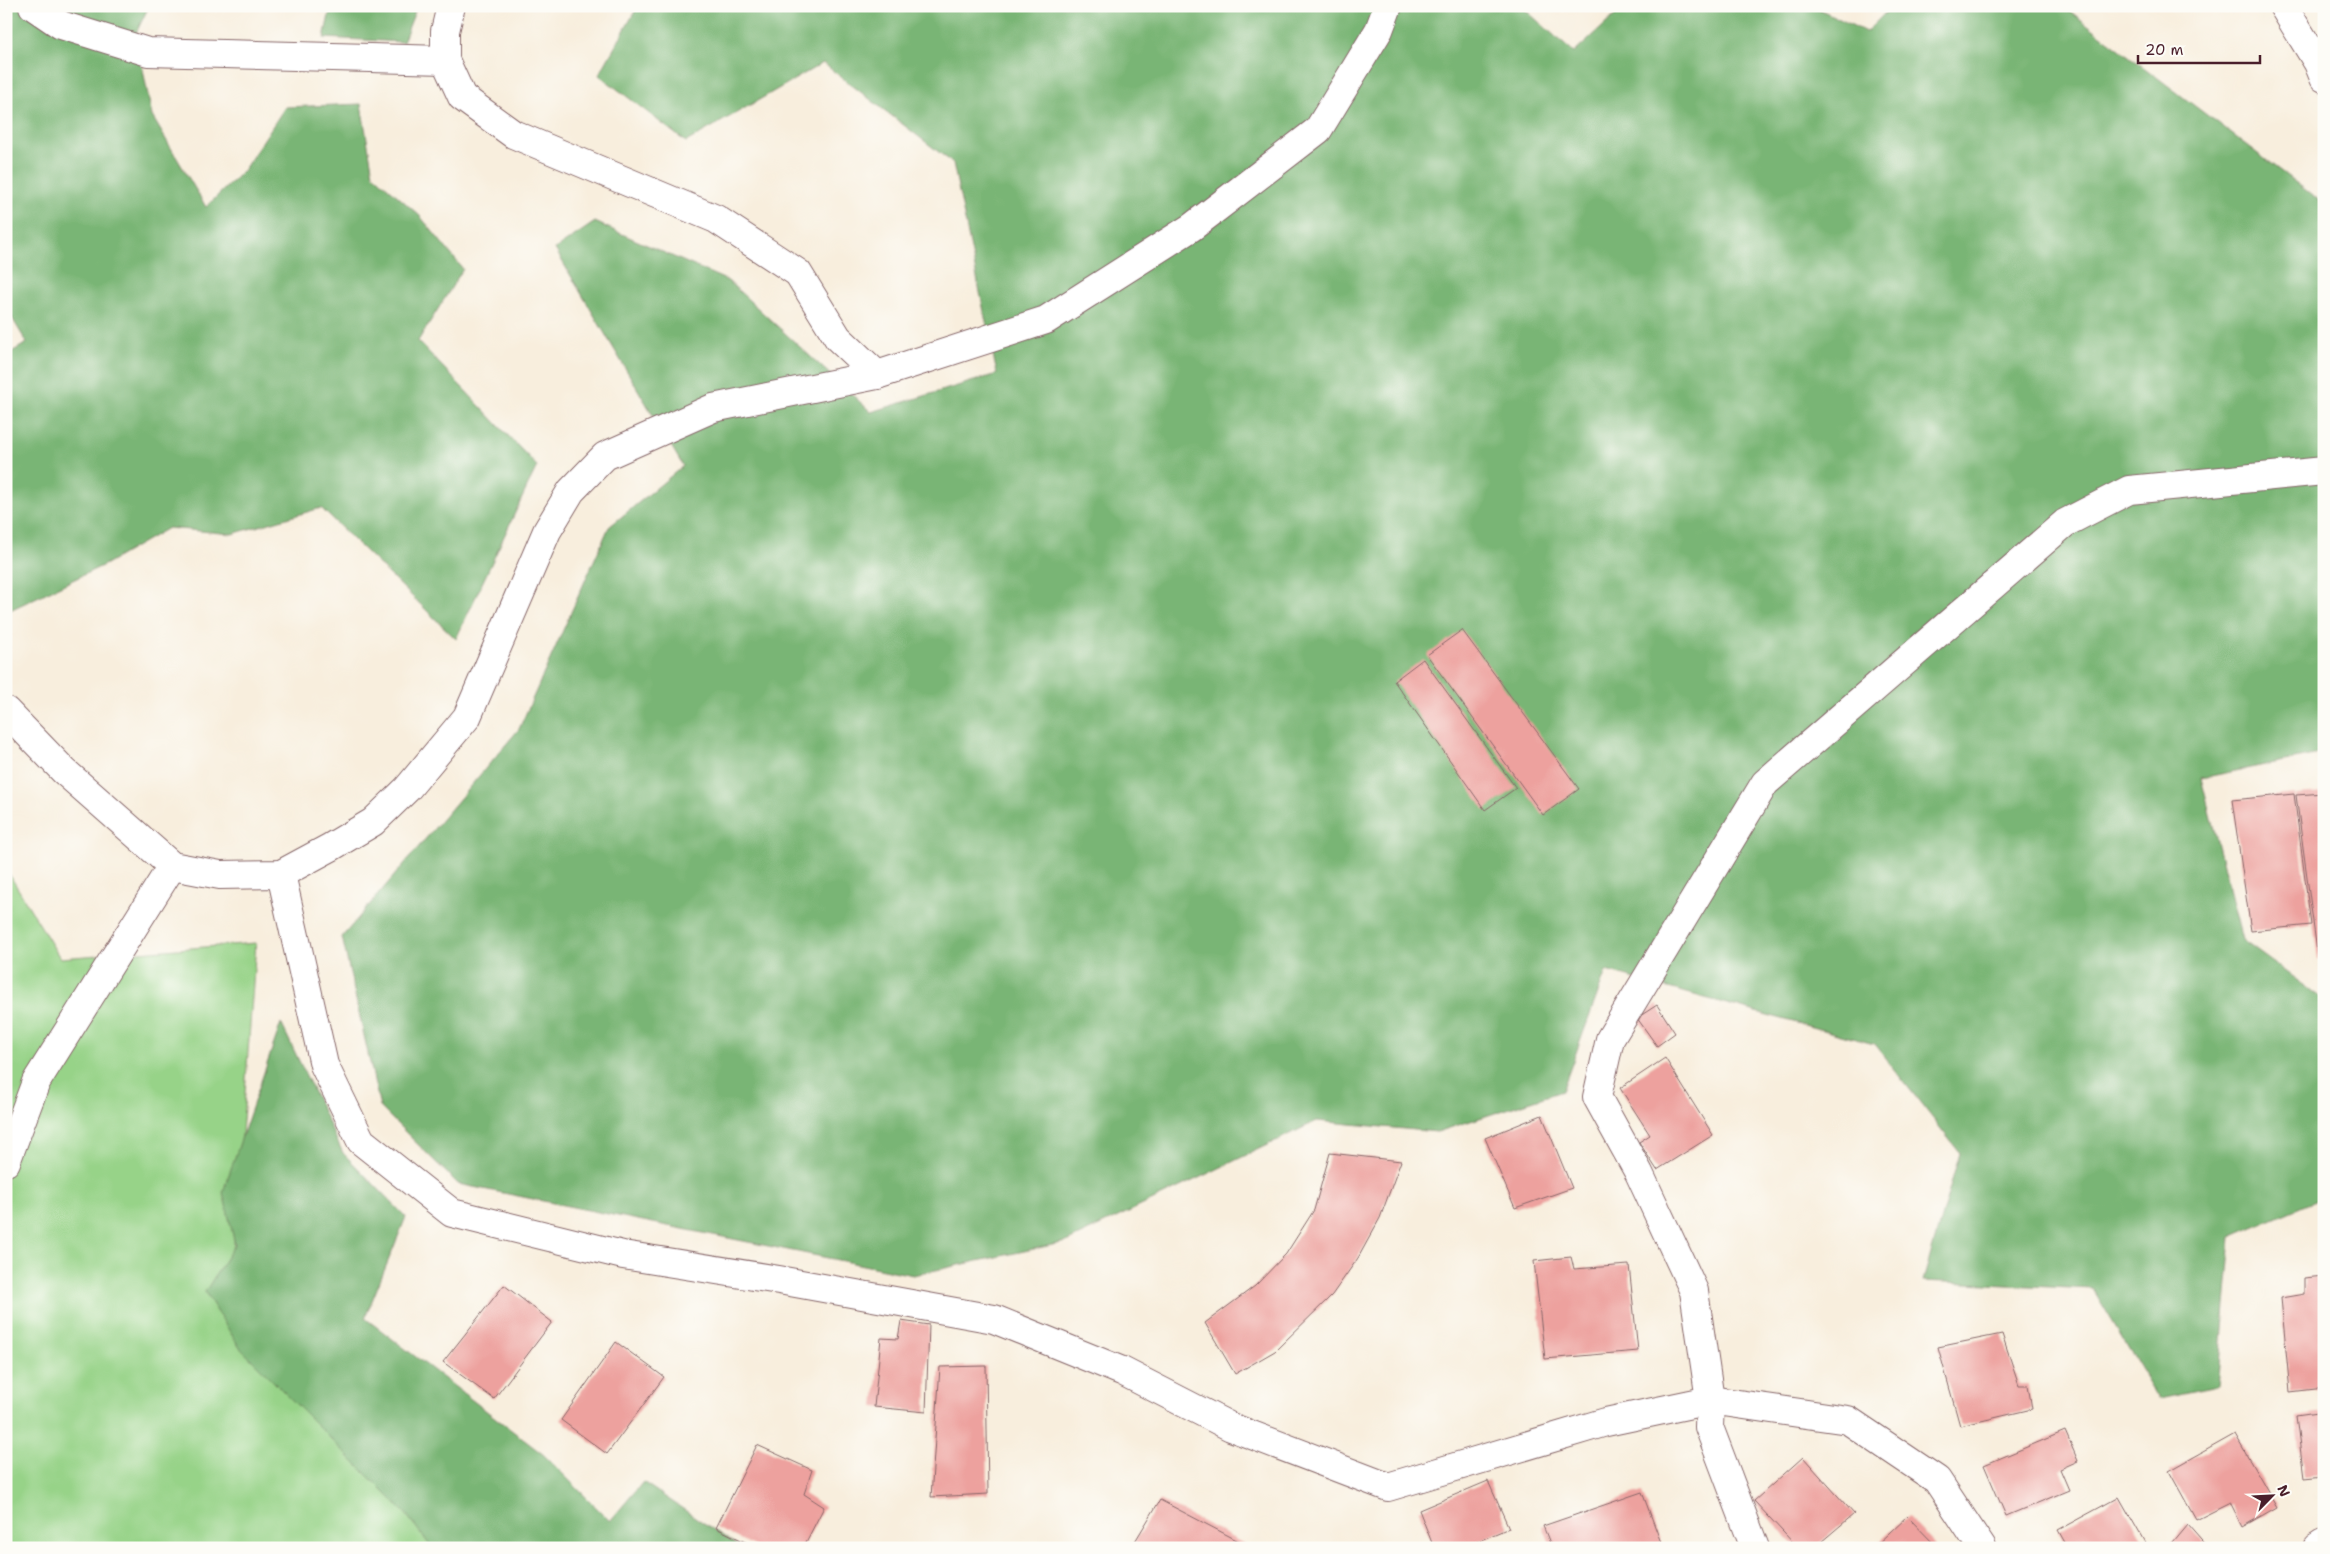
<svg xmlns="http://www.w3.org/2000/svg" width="2330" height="1554" viewBox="0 0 2330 1554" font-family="'Shantell Sans',sans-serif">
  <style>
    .green { fill: #97d388; stroke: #70795a }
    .forest { fill: #79b574; stroke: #626a50 }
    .building { fill: #eda19e }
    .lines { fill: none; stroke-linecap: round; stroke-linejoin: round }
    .minor-casing { stroke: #876769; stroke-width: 30 }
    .minor { stroke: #fff; stroke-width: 28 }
  </style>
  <rect width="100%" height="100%" fill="#fdfcf7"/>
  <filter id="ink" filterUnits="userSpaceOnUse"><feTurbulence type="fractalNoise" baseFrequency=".02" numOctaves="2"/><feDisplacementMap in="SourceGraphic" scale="10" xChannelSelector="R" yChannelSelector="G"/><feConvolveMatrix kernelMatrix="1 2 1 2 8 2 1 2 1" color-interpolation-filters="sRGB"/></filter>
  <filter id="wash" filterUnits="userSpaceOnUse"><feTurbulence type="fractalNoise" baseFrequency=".0096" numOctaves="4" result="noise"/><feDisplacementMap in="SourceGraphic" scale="20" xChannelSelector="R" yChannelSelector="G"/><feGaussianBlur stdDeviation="1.12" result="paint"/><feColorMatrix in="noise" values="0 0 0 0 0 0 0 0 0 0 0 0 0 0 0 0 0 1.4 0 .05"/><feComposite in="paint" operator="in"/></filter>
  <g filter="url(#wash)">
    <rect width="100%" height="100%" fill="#f8eedd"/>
    <!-- green -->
    <polygon class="green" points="6,869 60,958 256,943 230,1298 501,1548 6,1548"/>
    <!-- forest -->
    <g class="forest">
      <polygon points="6,6 149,6 136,33 152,116 206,207 243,171 285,107 361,104 373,174 420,216 463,269 418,341 537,466 456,639 321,508 232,534 168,528 106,564 6,612 6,355 27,343 6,308"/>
      <polygon points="331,6 417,6 403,42 324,38"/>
      <polygon points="638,6 1521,6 1574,53 1625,6 1813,6 1866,32 1892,6 2063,6 2324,204 2324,753 2201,778 2242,940 2324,1000 2324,1197 2231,1237 2218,1387 2159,1399 2093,1289 1923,1281 1960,1153 1874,1044 1606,971 1562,1091 1437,1132 1317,1121 1066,1242 913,1275 458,1184 380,1107 342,937 519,729 609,527 683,466 555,249 595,222 728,281 871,412 997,374 953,163 823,63 686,142 599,75"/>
      <polygon points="281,1023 343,1153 406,1217 365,1318 544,1455 610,1521 643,1482 741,1548 432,1548 406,1514 240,1348 205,1292 235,1244 223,1192"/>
    </g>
    <g id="blocks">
      <!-- building -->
      <g class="building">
        <polygon points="1462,630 1579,789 1543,815 1427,655"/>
        <polygon points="1423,659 1516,788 1485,810 1394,681"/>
        <polygon points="2324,793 2324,958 2318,959 2296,795"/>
        <polygon points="2294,794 2311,925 2251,931 2232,800"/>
        <polygon points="1657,1005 1675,1033 1657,1046 1637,1018"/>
        <polygon points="1665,1058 1713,1135 1657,1170 1639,1142 1650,1135 1620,1088"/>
        <polygon points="1542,1115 1572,1188 1515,1208 1485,1138"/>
        <polygon points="1330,1153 1401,1161 1380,1218 1358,1258 1332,1295 1275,1351 1235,1374 1205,1323 1255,1286 1286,1254 1314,1210"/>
        <polygon points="1571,1257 1574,1269 1629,1265 1638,1351 1545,1359 1534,1261"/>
        <polygon points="2324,1276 2324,1388 2290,1392 2281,1298 2304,1294 2304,1278"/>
        <polygon points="504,1285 552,1322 494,1399 443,1362"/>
        <polygon points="901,1321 929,1325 926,1412 874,1407 881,1338 898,1339"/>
        <polygon points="2002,1334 2019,1385 2028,1385 2032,1409 1960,1426 1938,1347"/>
        <polygon points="616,1342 664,1377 607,1454 561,1420"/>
        <polygon points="986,1366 988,1494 931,1497 940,1367"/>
        <polygon points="2324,1412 2324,1475 2304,1477 2296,1416"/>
        <polygon points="2065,1431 2078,1461 2060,1469 2069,1490 2006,1516 1984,1465"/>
        <polygon points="2235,1434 2277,1507 2242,1527 2230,1503 2196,1520 2169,1471"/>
        <polygon points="757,1445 812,1470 804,1494 824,1507 803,1548 758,1548 716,1528"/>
        <polygon points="1803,1457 1854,1514 1814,1548 1798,1548 1754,1501"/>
        <polygon points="1488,1481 1509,1528 1462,1548 1434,1548 1419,1510"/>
        <polygon points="1642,1492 1663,1548 1552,1548 1543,1526"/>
        <polygon points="2119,1497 2148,1548 2068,1548 2058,1530"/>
        <polygon points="1160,1500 1252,1548 1131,1548"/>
        <polygon points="1907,1516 1938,1548 1873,1548"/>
        <polygon points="2187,1524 2208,1548 2167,1548"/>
      </g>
    </g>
  </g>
  <g filter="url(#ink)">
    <use href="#blocks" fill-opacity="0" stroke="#876769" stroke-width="1"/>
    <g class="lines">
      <defs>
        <g id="minor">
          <polyline points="33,6 61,25 148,52 445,60"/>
          <polyline points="451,6 445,31 445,60 462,97 513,134 716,219 798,273 838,338 877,375"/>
          <polyline points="2283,6 2318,63 2324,78"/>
          <polyline points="6,711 64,771 172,866 220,875 281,874 331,847 373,822 407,789 467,717 547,531 571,491 605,456 713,408 877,375 1046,320 1192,227 1318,130 1379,30 1388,6"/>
          <polyline points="281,874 324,1065 361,1141 452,1213 623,1255 779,1280 994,1319 1122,1371 1231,1427 1388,1487 1606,1422 1710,1400 1848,1420 1937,1480 1982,1548"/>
          <polyline points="6,1162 36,1082 172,866"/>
          <polyline points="1755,1548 1709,1427 1710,1400 1694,1291 1639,1173 1597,1097 1610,1039 1765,783 2065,523 2129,490 2324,471"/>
          <polyline points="2318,1548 2324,1544"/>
        </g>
      </defs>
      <!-- minor casing -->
      <use href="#minor" class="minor-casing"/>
      <!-- minor -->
      <use href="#minor" class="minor"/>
    </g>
  </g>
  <!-- margin -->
  <rect width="2330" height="1554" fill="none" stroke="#fdfcf7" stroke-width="25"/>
  <!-- north arrow -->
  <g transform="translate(2272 1496) rotate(66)" stroke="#fdfcf7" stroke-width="4" paint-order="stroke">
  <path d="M0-4L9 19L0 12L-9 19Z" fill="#4a1f2b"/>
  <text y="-8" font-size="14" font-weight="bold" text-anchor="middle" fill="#4a1f2b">N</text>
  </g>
  <!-- scale -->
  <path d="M2138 55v8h122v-8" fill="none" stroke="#4a1f2b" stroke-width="2.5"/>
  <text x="2145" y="55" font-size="15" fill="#4a1f2b" stroke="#fdfcf7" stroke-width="4" paint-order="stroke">20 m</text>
</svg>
